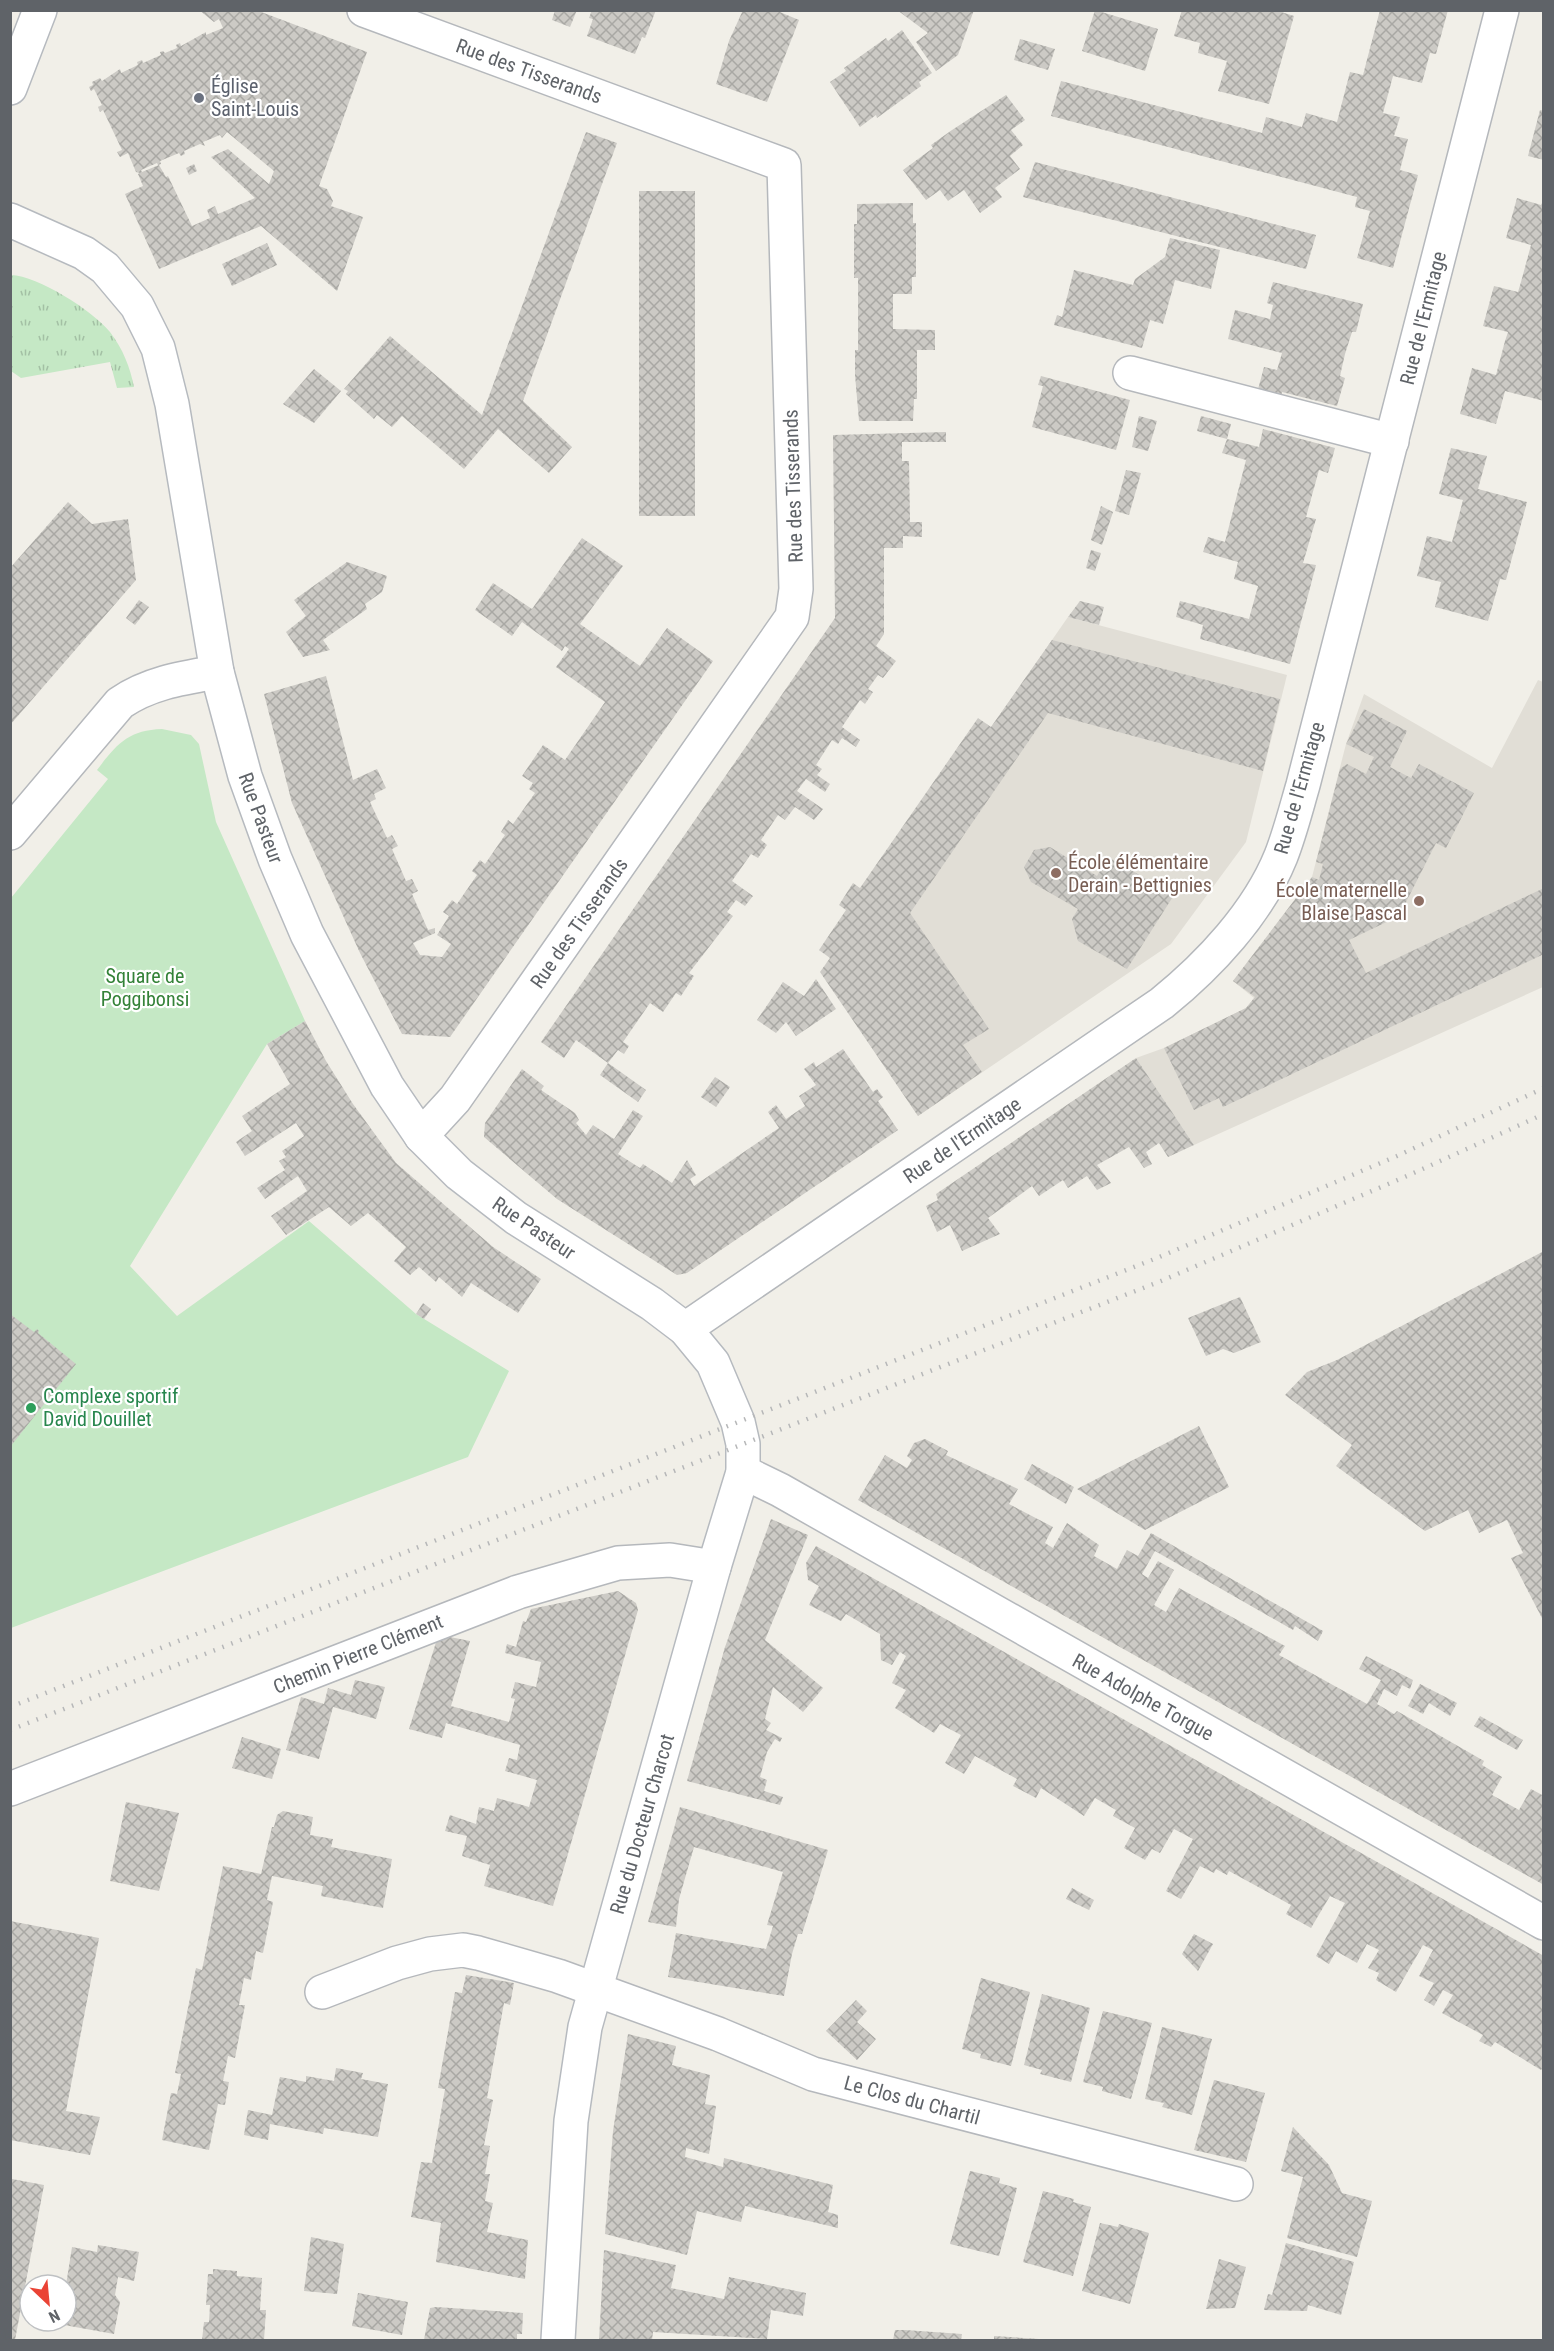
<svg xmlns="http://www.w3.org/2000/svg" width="1554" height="2351" viewBox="0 0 1554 2351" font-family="'Roboto Condensed',sans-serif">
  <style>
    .education { fill: #e1ded6 }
    .grass { fill: url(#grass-tufts) }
    .green { fill: #c5e8c5 }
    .building { fill: url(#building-cross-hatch); fill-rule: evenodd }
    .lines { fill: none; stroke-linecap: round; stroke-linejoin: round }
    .street-casing { stroke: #b5b8bc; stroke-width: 36 }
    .secondary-casing { stroke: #b6babf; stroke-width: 36 }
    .street { stroke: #fff; stroke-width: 33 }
    .secondary { stroke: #fff; stroke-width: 33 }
    .rail { stroke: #b6b7b8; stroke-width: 4.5; stroke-dasharray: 1.5 8; stroke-linecap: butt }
    .worship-dot { fill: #6b7280; stroke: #fff; stroke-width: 2 }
    .education-dot { fill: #8d6e63; stroke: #fff; stroke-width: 2 }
    .leisure-dot { fill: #2e9e5b; stroke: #fff; stroke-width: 2 }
    .labels { text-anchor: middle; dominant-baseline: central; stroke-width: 4.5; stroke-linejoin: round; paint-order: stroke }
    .street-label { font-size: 20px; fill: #5f6368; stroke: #fff }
    .worship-label { font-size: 20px; fill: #5b616d; stroke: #fff; text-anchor: start }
    .education-label { font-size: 20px; fill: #785e54; stroke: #fff; text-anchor: start }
    .park-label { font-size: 20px; fill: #348238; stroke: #fff }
    .leisure-label { font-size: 20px; fill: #27864d; stroke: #fff; text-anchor: start }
  </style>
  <defs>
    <pattern id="grass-tufts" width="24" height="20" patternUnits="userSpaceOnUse" patternTransform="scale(1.5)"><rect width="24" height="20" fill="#c5e8c5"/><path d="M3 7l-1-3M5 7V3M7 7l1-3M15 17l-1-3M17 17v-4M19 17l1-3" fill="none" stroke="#a3c0a4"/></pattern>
    <pattern id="building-cross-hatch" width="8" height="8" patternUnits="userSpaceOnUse" patternTransform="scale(1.5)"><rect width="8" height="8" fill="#cccac5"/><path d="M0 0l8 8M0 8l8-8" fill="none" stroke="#a9a8a4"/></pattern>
  </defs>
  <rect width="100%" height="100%" fill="#f1efe8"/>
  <!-- education -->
  <g class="education">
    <polygon points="1068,617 1287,675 1246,842 1171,944 918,1116 821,972"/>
    <polygon points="1538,680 1543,682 1543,987 1194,1145 1136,1058 1164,1048 1246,1008 1254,998 1233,981 1312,877 1346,744 1364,694 1492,768"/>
  </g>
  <!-- grass -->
  <path class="grass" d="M11,275C38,276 92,310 110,332C123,349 130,367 134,387L117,388L110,362L21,378L11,371Z"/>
  <!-- green -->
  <path class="green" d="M162,729L191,735L199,744L216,822L305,1021L267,1044L130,1266L177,1316L309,1221L416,1314L509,1371L468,1457L11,1628V898L108,779L97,770C116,745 128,730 162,729Z"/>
  <!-- building -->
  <g class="building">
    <path d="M199,10H256L367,52L319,186L327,189L333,201L331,206L363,217L337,291L261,226L159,269L125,194L143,186L138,174L140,173L136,172L128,153L120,157L117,152L122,150L103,110L100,112L98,107L102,105L94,89L91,91L89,87L93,85L92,82L100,78L102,81L120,69L121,73L138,65L137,62L142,60L143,63L161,55L160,52L163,51L165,53L177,48L176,45L180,43L181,46L206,32V35L223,28L219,19L214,22ZM227,132L274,171L269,184L228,149L211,157L255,198L218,214L215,206L207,210L210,218L192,226L168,176L166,177L159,165L142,172L141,170L157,163L158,165L161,164L160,161L179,153L181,156L185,154L184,151L200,144L205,146L203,142L220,135L222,138Z"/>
    <polygon points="555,10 577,10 570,27 552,20"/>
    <polygon points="592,10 656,10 645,38 642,37 635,54 587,36 593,19 589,18"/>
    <polygon points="743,10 775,10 799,20 767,102 716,84 729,41"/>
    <polygon points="897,10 974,10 958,55 936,71 916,42 928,33"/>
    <polygon points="1095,10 1158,29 1145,71 1082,51"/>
    <polygon points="1182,10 1275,10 1294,16 1269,104 1218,91 1227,61 1198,53 1200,43 1174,36"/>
    <polygon points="1380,10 1448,10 1436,54 1430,53 1422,83 1393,76 1383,113 1400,117 1394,136 1408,139 1400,170 1418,175 1393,268 1357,258 1370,211 1355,207 1357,197 1051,116 1061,81 1262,133 1266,117 1302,127 1306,113 1337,122 1350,72 1363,75"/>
    <polygon points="902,30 932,73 919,82 921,86 877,118 876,115 860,127 830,82 846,71 844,68 886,38 888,41"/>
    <polygon points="1020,39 1055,49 1048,70 1014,60"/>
    <polygon points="1006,95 1025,120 1011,130 1023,145 1010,156 1020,169 995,188 1002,197 980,213 964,190 948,201 940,190 926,200 903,170 933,148 931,145 952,130"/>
    <polygon points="1540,110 1544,111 1544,160 1528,156"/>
    <polygon points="586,132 617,143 523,401 572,447 549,473 498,429 464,469 402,416 392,427 377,415 374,419 346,394 348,391 344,389 390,336 482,415"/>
    <polygon points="1035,162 1316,235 1306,269 1023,197"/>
    <polygon points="194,164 197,171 189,175 186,168"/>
    <rect x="639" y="191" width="56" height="325"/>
    <polygon points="1517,198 1541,205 1544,199 1544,401 1505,391 1496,424 1460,414 1472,368 1496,375 1505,341 1508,332 1483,326 1494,286 1518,292 1521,282 1531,245 1506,238"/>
    <polygon points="913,203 913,223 916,223 916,277 912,277 912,294 893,294 893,329 935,330 935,350 917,350 917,399 914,399 913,421 859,421 855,375 855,350 858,350 858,278 854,278 854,224 857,224 857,204"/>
    <polygon points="1170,238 1220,250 1211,289 1175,280 1163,324 1150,320 1142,348 1054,325 1057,315 1062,317 1074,270 1133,285 1135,279 1165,257"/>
    <polygon points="267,243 277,265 232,286 222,264"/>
    <polygon points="1273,282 1363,304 1356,332 1352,332 1345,354 1340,376 1345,378 1337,406 1282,392 1280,403 1256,397 1264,367 1277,370 1282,353 1228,339 1235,310 1270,319 1273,305 1267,303"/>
    <polygon points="314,369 341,391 314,423 283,404"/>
    <polygon points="1041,376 1130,400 1116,450 1032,427 1043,386 1038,385"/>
    <polygon points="1139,416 1157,421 1148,451 1132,447"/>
    <polygon points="1201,416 1231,424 1227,439 1197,431"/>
    <polygon points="1263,429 1335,448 1328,473 1319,470 1306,517 1316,519 1303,563 1316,565 1290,664 1200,639 1203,625 1176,617 1180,601 1249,619 1258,586 1234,579 1238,562 1203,552 1208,537 1225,542 1246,460 1222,453 1227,439 1259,447"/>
    <polygon points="946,432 946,442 902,442 902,461 909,461 910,522 922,522 922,537 903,536 903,548 884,548 884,634 876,646 896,661 883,678 878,675 868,689 873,692 865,704 860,700 842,727 860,740 856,747 842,738 838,744 832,740 816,765 822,769 817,775 830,784 825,792 806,779 797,791 823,809 814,820 795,807 785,820 778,815 761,840 767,845 758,858 751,854 732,881 753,896 745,906 736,900 727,912 733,916 689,973 694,976 681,996 676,993 663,1012 650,1003 623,1042 629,1046 624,1054 618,1050 608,1063 576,1040 564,1058 541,1042 835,618 833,435"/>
    <polygon points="1451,448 1487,456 1478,489 1527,502 1506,580 1500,579 1488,621 1435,607 1441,582 1417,576 1427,536 1452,542 1463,500 1439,494"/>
    <polygon points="1126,470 1141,473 1129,515 1115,511"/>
    <polygon points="68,502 92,524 128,519 136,580 10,725 10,568"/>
    <polygon points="1101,506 1113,512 1102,545 1091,540"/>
    <polygon points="582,538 623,566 580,624 640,666 667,628 713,661 450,1037 402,1034 360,953 292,803 264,694 326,676 353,780 377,769 386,788 374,794 376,799 370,802 387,838 392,835 398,846 392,849 406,881 412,879 418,891 412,894 428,930 435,928 435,933 413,943 420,955 442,957 451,944 437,935 449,916 443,912 452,900 457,904 477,875 472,871 480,860 485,864 505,835 501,832 508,820 513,824 535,793 529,789 533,783 522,776 543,745 565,760 605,702 556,667 569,649 565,646 562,651 522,622 512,636 475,610 493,583 532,609"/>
    <polygon points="1091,550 1101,553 1095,571 1086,568"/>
    <polygon points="347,562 387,576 382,592 365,604 367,609 323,640 330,650 303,657 286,632 306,616 294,600"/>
    <polygon points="139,600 149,607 135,625 126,618"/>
    <polygon points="1080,601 1104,607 1099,625 1068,617"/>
    <polygon points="1052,640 1280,699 1263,771 1048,713 910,913 989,1029 963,1045 982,1072 918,1116 820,972 830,958 819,950 846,910 839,905 853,883 860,888 978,718 991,727"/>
    <polygon points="1364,709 1407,731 1390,767 1411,778 1419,764 1474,793 1446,848 1436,843 1399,916 1349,940 1366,973 1544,888 1544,954 1223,1107 1219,1098 1194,1110 1164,1048 1246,1008 1255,997 1233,981 1312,877 1319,880 1323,864 1316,862 1340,769 1347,764 1366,774 1374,757 1346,744"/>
    <polygon points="1050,847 1097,876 1108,857 1174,895 1127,969 1078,941 1072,919 1078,909 1031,882 1024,867 1034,850"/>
    <polygon points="816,979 836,1009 796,1036 786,1022 776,1033 757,1020 783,982 804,996"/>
    <polygon points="305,1021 326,1061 353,1104 396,1163 493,1247 541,1279 518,1313 471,1283 462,1297 439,1277 436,1282 419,1267 410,1275 394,1261 406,1247 368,1213 351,1226 329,1207 286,1235 271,1216 307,1191 298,1176 265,1199 257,1188 285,1170 279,1161 286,1157 282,1151 304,1136 296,1123 245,1156 236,1142 252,1131 242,1116 290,1084 267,1044"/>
    <polygon points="843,1049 873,1092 877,1089 883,1097 878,1101 898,1130 687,1273 677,1275 557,1199 484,1137 485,1123 522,1069 544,1086 541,1090 575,1113 579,1120 576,1123 586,1135 593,1125 614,1139 633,1110 643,1116 618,1154 640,1168 643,1164 672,1183 687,1160 696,1175 690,1179 694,1186 779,1128 768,1112 776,1105 786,1119 805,1106 799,1096 816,1085 804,1069 814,1062 816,1067"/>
    <polygon points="1136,1058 1194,1145 1168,1157 1159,1143 1146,1152 1152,1164 1144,1168 1129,1147 1097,1165 1111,1183 1097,1190 1087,1176 1068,1188 1063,1180 1039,1196 1032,1186 988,1218 1000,1234 962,1251 950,1225 937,1232 926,1206 938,1200 936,1194"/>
    <polygon points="608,1063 646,1090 638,1102 600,1075"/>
    <polygon points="715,1077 730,1087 716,1107 701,1097"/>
    <polygon points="1544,1251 1544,1622 1511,1558 1523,1553 1507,1520 1479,1533 1468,1510 1425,1531 1336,1466 1352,1445 1285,1395 1307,1372 1337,1360"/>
    <polygon points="1240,1297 1261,1342 1234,1353 1223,1349 1206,1356 1188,1318"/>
    <polygon points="423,1303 431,1309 424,1319 416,1314"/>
    <polygon points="10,1314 34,1332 37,1329 39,1331 38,1333 76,1364 10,1447"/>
    <polygon points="1199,1426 1229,1487 1145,1530 1077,1489"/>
    <polygon points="925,1439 948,1451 946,1455 1018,1489 1009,1504 1053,1527 1045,1543 1053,1548 1067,1523 1099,1545 1094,1556 1117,1569 1127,1550 1138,1556 1151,1533 1323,1631 1318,1641 1295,1626 1293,1630 1155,1551 1142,1574 1148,1578 1158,1561 1174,1570 1154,1605 1166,1612 1179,1588 1285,1646 1279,1655 1367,1704 1381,1680 1359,1669 1366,1656 1413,1680 1410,1689 1402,1685 1397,1696 1384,1689 1377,1704 1394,1714 1397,1711 1484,1761 1482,1765 1502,1777 1492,1795 1519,1810 1531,1789 1544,1796 1544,1885 858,1500 885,1455 907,1468 912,1460 907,1456 914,1443"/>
    <polygon points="1032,1464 1074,1487 1066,1504 1024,1479"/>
    <polygon points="771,1519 808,1535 765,1640 823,1688 803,1712 773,1687 765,1719 771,1723 766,1730 782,1738 780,1742 775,1739 767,1752 760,1777 767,1780 764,1791 783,1797 780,1805 687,1781 725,1647"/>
    <polygon points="816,1546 1544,1956 1544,2066 1541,2070 1495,2042 1491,2047 1479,2041 1483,2035 1442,2013 1453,1995 1443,1990 1434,2006 1424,2000 1434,1983 1419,1976 1433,1950 1423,1945 1396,1992 1376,1980 1379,1973 1368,1968 1379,1950 1367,1944 1357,1963 1336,1951 1329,1964 1316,1956 1345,1903 1330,1896 1311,1928 1286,1914 1291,1905 1229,1871 1227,1875 1216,1869 1214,1873 1200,1866 1181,1899 1166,1891 1193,1839 1174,1829 1160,1853 1152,1849 1145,1860 1124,1848 1135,1828 1113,1816 1116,1810 1095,1798 1084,1816 1041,1788 1036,1798 1013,1786 1017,1779 975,1756 964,1774 945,1763 961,1735 940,1724 934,1733 895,1708 906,1690 892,1683 906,1656 900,1652 892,1665 881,1660 880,1634 846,1614 841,1621 809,1605 819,1586 808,1580 806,1563"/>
    <polygon points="618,1591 636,1603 638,1610 553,1906 484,1886 490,1865 462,1856 467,1836 445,1831 450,1815 476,1824 479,1807 494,1811 497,1798 529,1807 537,1780 505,1771 509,1758 517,1760 520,1745 446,1723 442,1738 409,1729 437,1639 445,1636 470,1641 451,1706 509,1722 515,1699 511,1698 515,1682 536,1687 541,1662 505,1653 507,1644 516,1647 523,1621 526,1622 531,1609"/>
    <polygon points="355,1680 385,1687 376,1719 333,1707 319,1759 286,1750 301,1697 324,1704 328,1688 351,1695"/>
    <polygon points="1420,1684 1457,1703 1450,1716 1429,1703 1423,1714 1408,1706"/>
    <polygon points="1480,1716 1523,1740 1517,1750 1474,1726"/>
    <polygon points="242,1737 281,1749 272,1779 232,1768"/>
    <polygon points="126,1802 179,1813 159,1891 110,1881"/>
    <polygon points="680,1807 828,1850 802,1934 798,1934 792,1954 784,1996 668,1977 676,1933 766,1949 773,1926 767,1925 783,1872 694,1847 679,1899 676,1927 648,1922"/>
    <polygon points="283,1811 313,1817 310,1835 333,1839 331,1847 392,1859 383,1908 321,1896 323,1886 272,1876 267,1900 273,1902 263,1953 256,1951 251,1980 244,1978 239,2005 245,2005 235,2058 228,2056 223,2081 229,2082 225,2105 218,2104 209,2150 162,2140 171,2093 177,2094 181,2074 175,2073 196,1968 202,1970 223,1866 261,1874 272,1827 274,1827 277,1815"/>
    <polygon points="1072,1888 1094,1900 1089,1910 1066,1899"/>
    <polygon points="10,1921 99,1938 66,2111 100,2117 90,2155 10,2140"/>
    <polygon points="1194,1934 1213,1944 1198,1971 1182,1954"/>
    <polygon points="466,1975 514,1983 510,2005 504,2003 487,2098 493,2100 484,2145 490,2146 485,2174 490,2174 485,2201 493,2203 487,2232 528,2240 525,2279 436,2262 441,2223 411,2217 421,2162 432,2163 445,2089 438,2088 455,1992 462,1993"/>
    <polygon points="981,1978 1030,1992 1011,2066 980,2058 981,2054 962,2049"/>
    <polygon points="1042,1994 1090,2008 1071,2082 1040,2074 1042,2070 1024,2065"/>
    <polygon points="856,2000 867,2011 857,2022 876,2039 857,2060 826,2031"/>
    <polygon points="1103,2011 1152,2023 1131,2099 1102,2091 1103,2087 1083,2082"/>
    <polygon points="1162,2027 1212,2039 1192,2115 1162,2107 1164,2103 1145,2099"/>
    <polygon points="628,2034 676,2046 672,2065 710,2075 705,2104 716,2106 709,2154 686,2148 685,2157 723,2167 724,2158 833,2185 828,2212 838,2215 838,2228 745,2206 741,2222 697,2211 687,2255 605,2234 613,2131"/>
    <polygon points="336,2068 363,2073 361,2079 388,2084 378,2137 324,2128 323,2134 270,2124 268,2140 244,2135 248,2110 272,2115 280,2077 306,2082 306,2076 334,2081"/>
    <polygon points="1214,2080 1265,2093 1246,2162 1194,2150"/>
    <polygon points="1293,2127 1329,2165 1342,2193 1372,2201 1357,2257 1287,2238 1303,2177 1281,2171"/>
    <polygon points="970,2171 1000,2178 999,2183 1017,2188 999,2256 950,2244"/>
    <polygon points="12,2179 44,2185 15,2340 10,2340"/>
    <polygon points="1043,2191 1074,2199 1073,2202 1091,2207 1073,2276 1023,2262"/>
    <polygon points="1100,2223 1118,2227 1119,2224 1149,2233 1130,2304 1082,2291"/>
    <polygon points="311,2237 344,2244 337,2294 304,2291"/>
    <polygon points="1286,2243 1354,2262 1341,2315 1308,2305 1307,2311 1264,2310 1268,2294 1272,2295"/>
    <polygon points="98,2245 139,2252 134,2281 118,2277 115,2295 120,2302 114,2334 53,2323 66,2321 66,2285 72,2247 97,2252"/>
    <polygon points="604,2250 676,2265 671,2288 724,2299 729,2277 806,2293 803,2316 771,2310 767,2339 653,2332 652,2340 599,2340"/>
    <polygon points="1219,2259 1246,2267 1235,2308 1206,2309"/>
    <polygon points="213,2269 237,2271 237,2276 262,2278 260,2310 266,2310 264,2340 202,2340 204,2322 209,2322 210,2305 206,2305 208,2274 213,2274"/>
    <polygon points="358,2293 408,2302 402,2335 352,2326"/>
    <polygon points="436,2307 523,2313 522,2334 517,2334 517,2340 424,2340 430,2308"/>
    <polygon points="895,2330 905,2330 962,2334 961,2340 893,2340"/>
    <polygon points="994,2336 1039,2339 1039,2340 994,2340"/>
  </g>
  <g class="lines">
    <defs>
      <g id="street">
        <polyline points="364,10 784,165 796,589 792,617 455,1099 421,1136"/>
        <polyline points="1130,373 1392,441"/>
        <path d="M10,833L120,703C149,683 182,678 217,672"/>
        <path d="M685,1329L1162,1003C1209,965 1258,913 1281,856C1290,833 1296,809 1303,785L1502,10"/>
        <polyline points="743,1472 780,1490 1544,1923"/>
        <polyline points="10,1789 518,1592 618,1563 670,1560 714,1567"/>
        <polyline points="322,1992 397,1963 430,1954 463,1950 478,1953 558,1976 718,2034 813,2074 1236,2184"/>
      </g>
      <g id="secondary">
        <polyline points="10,88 40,10"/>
        <polyline points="10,220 84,253 105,268 137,306 158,348 172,404 217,672 245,776 275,859 307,934 387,1086 421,1136 459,1174 516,1218 652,1304 685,1329 713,1363 738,1422 743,1444 743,1472 714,1567 585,2027 571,2121 558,2340"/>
      </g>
    </defs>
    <!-- street casing -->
    <use href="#street" class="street-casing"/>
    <!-- secondary casing -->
    <use href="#secondary" class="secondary-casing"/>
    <!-- street -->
    <use href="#street" class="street"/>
    <!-- secondary -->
    <use href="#secondary" class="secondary"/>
    <!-- rail -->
    <g class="rail">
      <polyline points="10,1707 1157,1258 1397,1156 1544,1088"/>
      <polyline points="10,1730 1161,1281 1407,1176 1544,1114"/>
    </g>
  </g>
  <!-- markers -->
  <circle class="worship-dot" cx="199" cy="98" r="6"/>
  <g class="education-dot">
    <circle cx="1056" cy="873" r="6"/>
    <circle cx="1419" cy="901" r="6"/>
  </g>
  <circle class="leisure-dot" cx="31" cy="1408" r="6"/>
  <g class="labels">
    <!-- street labels -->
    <g class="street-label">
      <text transform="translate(529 71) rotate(20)">Rue des Tisserands</text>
      <text transform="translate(1423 318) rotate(-76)">Rue de l'Ermitage</text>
      <text transform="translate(793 486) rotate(-92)">Rue des Tisserands</text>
      <text transform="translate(1299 788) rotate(-74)">Rue de l'Ermitage</text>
      <text transform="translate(261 818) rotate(70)">Rue Pasteur</text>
      <text transform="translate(579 923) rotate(-55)">Rue des Tisserands</text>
      <text transform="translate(962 1140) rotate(-34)">Rue de l'Ermitage</text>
      <text transform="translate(534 1228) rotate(34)">Rue Pasteur</text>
      <text transform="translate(358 1654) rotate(-22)">Chemin Pierre Clément</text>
      <text transform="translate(1143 1697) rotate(29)">Rue Adolphe Torgue</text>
      <text transform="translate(642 1824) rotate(-74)">Rue du Docteur Charcot</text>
      <text transform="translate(912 2100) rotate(15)">Le Clos du Chartil</text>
    </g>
    <!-- worship labels -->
    <g class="worship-label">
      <text x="211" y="86">Église<tspan x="211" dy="23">Saint-Louis</tspan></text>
    </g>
    <!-- education labels -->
    <g class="education-label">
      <text x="1068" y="862">École élémentaire<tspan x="1068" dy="23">Derain - Bettignies</tspan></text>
      <text x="1407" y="890" text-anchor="end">École maternelle<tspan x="1407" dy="23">Blaise Pascal</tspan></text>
    </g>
    <!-- park labels -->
    <g class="park-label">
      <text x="145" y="976">Square de<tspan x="145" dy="23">Poggibonsi</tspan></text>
    </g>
    <!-- leisure labels -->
    <g class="leisure-label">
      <text x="43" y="1396">Complexe sportif<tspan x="43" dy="23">David Douillet</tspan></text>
    </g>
  </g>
  <!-- border -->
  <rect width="1554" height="2351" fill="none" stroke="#5f6368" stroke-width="24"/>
  <!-- north arrow -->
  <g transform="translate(48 2303) rotate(154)"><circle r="28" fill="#ffffff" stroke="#bfc1c3" stroke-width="1.5"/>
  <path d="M0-4.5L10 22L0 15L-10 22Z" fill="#ea4335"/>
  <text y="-9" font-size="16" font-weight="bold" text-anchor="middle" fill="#5f6368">N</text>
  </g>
</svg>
